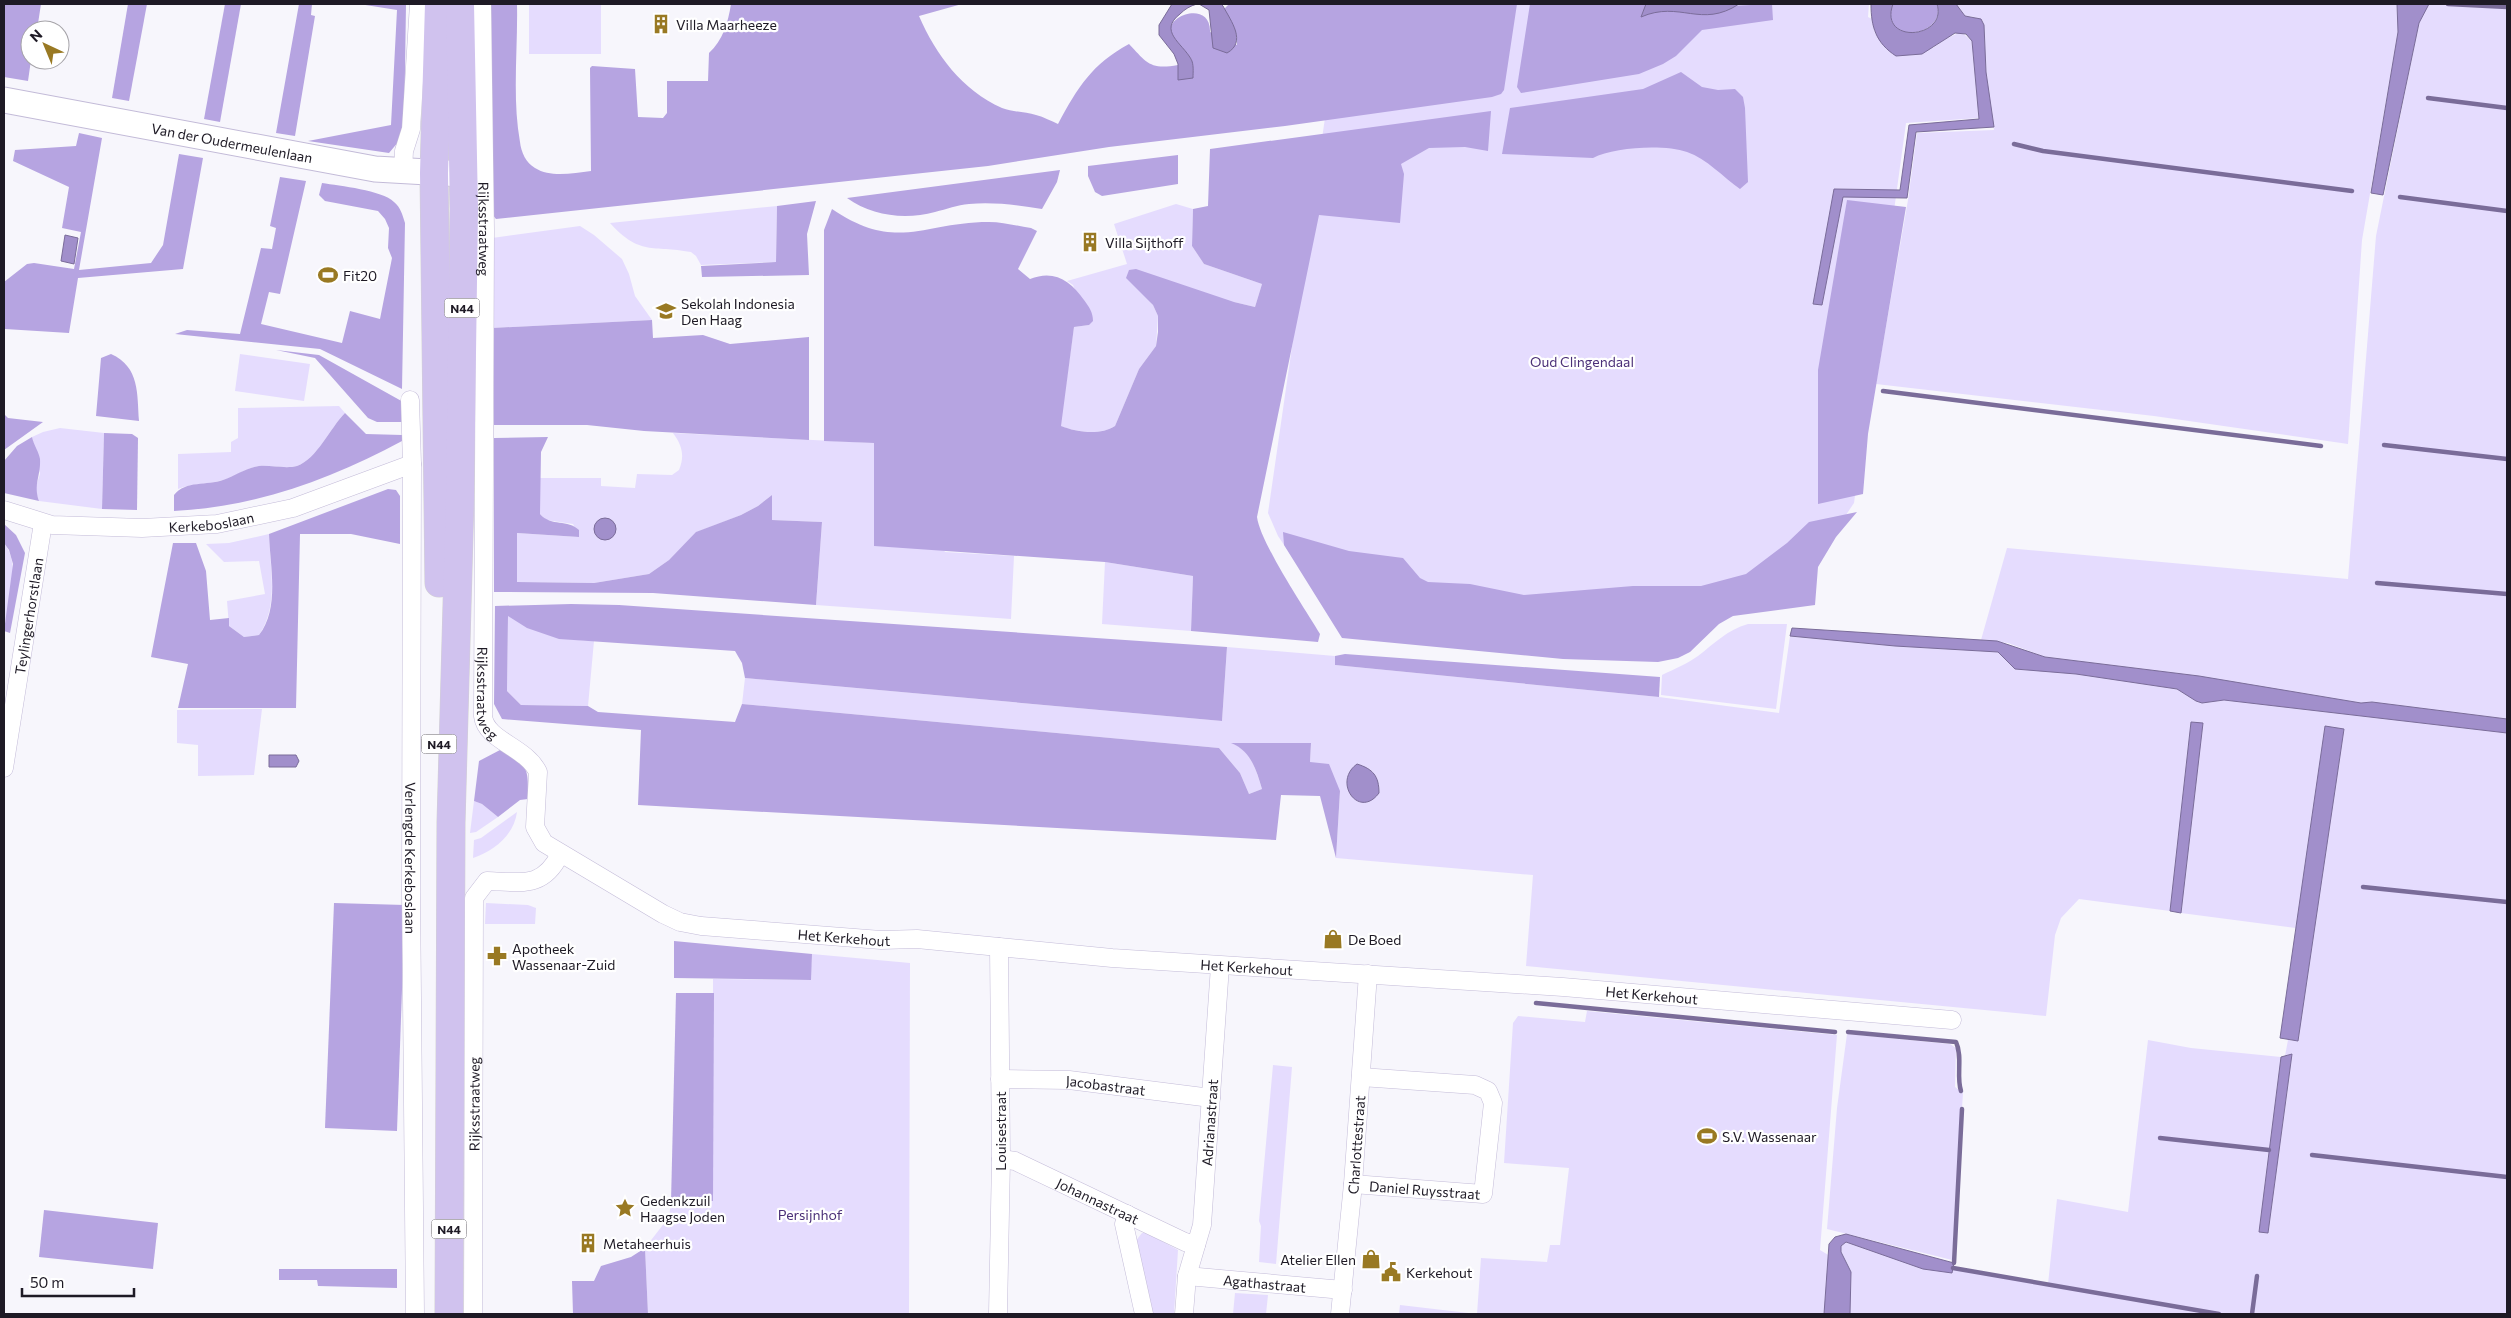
<svg xmlns="http://www.w3.org/2000/svg" width="2511" height="1318" viewBox="0 0 2511 1318" font-family="Commissioner,sans-serif">
  <style>
    .green { fill: #e5dcfe }
    .forest { fill: #b6a4e1 }
    .water { fill: #a18fcb; stroke: #7a6c99 }
    .lines { fill: none; stroke-linecap: round; stroke-linejoin: round }
    .stream { stroke: #7a6c99; stroke-width: 4.5 }
    .street-casing { stroke: #c3bbd8; stroke-width: 19 }
    .secondary-casing { stroke: #c3bbd8; stroke-width: 27 }
    .primary-casing { stroke: #d2d1d3; stroke-width: 29 }
    .street { stroke: #fff; stroke-width: 18 }
    .secondary { stroke: #fff; stroke-width: 25 }
    .primary { stroke: #d0c2ee; stroke-width: 28 }
    .labels { text-anchor: middle; dominant-baseline: central; stroke-width: 4.5; stroke-linejoin: round; paint-order: stroke }
    .shield { fill: #fff; stroke: #625f66; stroke-width: 1 }
    .shield-label { font-size: 12px; font-weight: bold; fill: #1e1a25 }
    .poi-label { font-size: 14px; fill: #1e1a25; stroke: #fff; text-anchor: start }
    .street-label { font-size: 14px; fill: #1e1a25; stroke: #fff }
    .park-label { font-size: 14px; fill: #4b3078; stroke: #fff }
  </style>
  <rect width="100%" height="100%" fill="#f7f6fc"/>
  <!-- green -->
  <g class="green">
    <rect x="529" y="4" width="72" height="50"/>
    <polygon points="1375,4 1869,4 1868,17 1872,19 1875,33 1888,50 1933,48 1945,39 1961,32 1972,41 1979,118 1906,123 1854,503 1813,564 1810,600 1344,634 1278,536 1268,513 1326,111"/>
    <polygon points="1956,4 2397,4 2398,32 2362,240 2348,444 2154,416 1876,384 1908,200 1917,133 1994,130 1986,72 1984,25 1975,17 1965,16"/>
    <polygon points="2429,4 2507,4 2507,719 2372,702 2361,703 2198,676 2045,657 2008,643 1981,640 2007,548 2348,579 2376,236 2419,23"/>
    <path d="M1176,204L1193,209L1192,246L1204,264L1262,284L1255,307L1234,302L1146,297L1153,305L1158,316L1156,346L1139,369L1115,426C1100,436 1077,432 1060,426L1074,327L1089,325L1073,285L1067,281L1127,264L1114,224Z"/>
    <path d="M777,206L776,262L701,265L696,256L691,252C652,245 640,256 610,223Z"/>
    <polygon points="580,226 594,235 622,259 629,274 635,296 652,320 492,328 492,238"/>
    <polygon points="240,354 310,364 304,401 235,391"/>
    <path d="M339,406L345,413C330,428 317,459 297,466C286,469 270,465 259,466C246,468 235,477 223,480C208,485 193,483 178,489V454L231,452V442L238,438V408Z"/>
    <polygon points="60,428 104,433 102,509 39,501 35,489 40,474 32,437 43,432"/>
    <path d="M673,433L874,443L945,552L1014,556L1011,619L816,605L822,522L772,520V495L758,506L741,515L697,532L669,560L649,574L594,583L516,582L517,533L579,537L573,524L546,520L540,514V478H601V486L635,488L637,474L672,475L679,470C685,456 682,445 673,433Z"/>
    <path d="M269,534C270,567 279,607 259,635L244,637L229,626L227,601L265,594L259,561L224,562L206,544L229,543Z"/>
    <path d="M4,543C22,566 8,604 4,631Z"/>
    <polygon points="1105,562 1193,576 1191,631 1102,624"/>
    <path d="M508,615C539,635 558,639 594,641L588,706L521,705L507,691Z"/>
    <path d="M1748,624H1787L1776,709L1661,695L1662,675C1674,669 1687,664 1698,656C1715,643 1727,630 1748,624Z"/>
    <path d="M1790,636L1895,646L1998,652L2016,669L2076,674L2177,689L2196,701L2202,703L2224,700L2507,733V1314H1850L1851,1272L1841,1252V1246L1846,1242L1909,1263V1259L2048,1284L2057,1199L2128,1212L2148,1040L2191,1048L2281,1057L2259,1232L2268,1233L2292,1055L2285,1056L2288,1040L2298,1041L2344,729L2325,727L2296,928L2181,913L2203,723L2191,722L2170,911L2079,899L2061,918L2055,935L2046,1016L1526,966L1533,875L1336,858L1340,791L1310,762L1311,744L1232,743C1252,751 1256,771 1262,789L1249,794L1240,773L1219,748L742,704L745,678L1222,721L1227,647L1335,656V665L1659,697L1779,713Z"/>
    <polygon points="262,709 254,775 198,776 198,745 177,743 177,710"/>
    <polygon points="474,801 482,804 498,817 476,832 470,833"/>
    <path d="M517,812C514,835 494,851 473,858L474,840L481,838Z"/>
    <polygon points="486,903 528,905 536,908 535,924 485,924"/>
    <polygon points="812,954 910,963 909,1314 648,1314 645,1248 669,1217 671,1202 713,1201 713,979 810,980"/>
    <polygon points="1587,1011 1837,1035 1820,1250 1840,1262 1836,1314 1399,1314 1400,1305 1477,1314 1481,1258 1547,1262 1550,1245 1560,1245 1569,1168 1504,1163 1513,1023 1518,1016 1585,1022"/>
    <polygon points="1847,1034 1950,1044 1956,1048 1955,1087 1963,1093 1952,1260 1827,1229 1837,1108"/>
    <polygon points="1273,1065 1292,1067 1276,1264 1259,1262 1261,1226 1259,1221"/>
    <polygon points="1142,1233 1147,1233 1178,1250 1174,1314 1148,1314 1134,1243"/>
    <polygon points="1235,1293 1268,1295 1266,1314 1233,1314"/>
  </g>
  <!-- forest -->
  <g class="forest">
    <polygon points="4,4 41,4 37,30 30,30 31,60 28,81 4,77"/>
    <polygon points="128,4 147,4 129,101 112,98"/>
    <polygon points="225,4 241,4 220,122 204,119"/>
    <polygon points="299,4 312,4 311,15 315,16 295,136 276,133"/>
    <polygon points="359,4 406,4 404,135 389,153 308,141 391,125 397,10"/>
    <path d="M491,4H517C518,49 512,98 520,142C521,152 526,163 535,168C551,178 573,173 591,171L590,68L592,66L635,69L638,117L663,118L667,113V81H708L709,53C723,40 728,23 731,4H962L919,16C936,55 962,90 1002,108C1013,112 1026,112 1036,115C1044,117 1051,121 1058,124C1078,87 1092,64 1129,44C1147,63 1150,70 1178,65V80L1192,60C1186,52 1174,43 1171,32C1166,15 1211,0 1210,32L1237,45V36L1224,9L1229,4H1517L1504,90L1501,94L1492,97L1285,126L1109,147L988,166L496,219L492,214Z"/>
    <polygon points="1530,4 1646,4 1641,17 1652,11 1666,9 1772,4 1773,20 1702,30 1676,56 1663,64 1639,74 1521,93 1517,87"/>
    <path d="M1893,4H1937C1947,38 1878,46 1893,4Z"/>
    <path d="M1681,72L1702,87L1718,90L1735,89L1743,97L1745,108L1748,182L1740,189C1723,177 1707,159 1687,152C1664,144 1614,147 1593,158L1502,154L1510,108L1643,89Z"/>
    <path d="M1491,111L1488,151L1465,147L1429,148L1401,164L1404,174L1400,223L1319,215L1257,517C1260,542 1305,609 1320,634L1318,642L1191,631L1193,576L1105,562L874,546V443L824,441V230L832,209C897,253 923,222 989,222C1003,222 1017,226 1031,228L1037,231L1018,269L1030,279C1054,269 1071,281 1084,300C1089,307 1093,312 1093,321L1089,325L1074,327L1061,426C1076,432 1100,436 1115,426L1139,369L1156,346L1158,332V316L1153,305L1126,278L1129,270L1136,269L1234,302L1255,307L1262,284L1204,264L1192,246L1193,209L1208,206L1210,149Z"/>
    <polygon points="79,133 102,138 79,270 151,263 163,245 179,154 203,158 183,269 78,278 69,333 5,329 4,338 4,282 27,264 34,263 74,269 81,232 62,228 69,187 13,161 15,150 76,146"/>
    <polygon points="1178,155 1178,184 1102,196 1095,192 1088,176 1088,166"/>
    <path d="M1060,170L1057,182L1042,209C1017,205 994,202 969,204C957,205 947,209 935,212C905,220 872,216 847,198Z"/>
    <path d="M280,177L306,181L280,294L269,292L261,324L342,343L350,311L380,319L392,258L388,248L389,228L385,219L378,211L325,201L319,195L322,183C340,186 382,190 394,202C401,208 402,214 405,223L402,389L320,349L175,334L187,330L240,334L261,248L272,249L276,228L270,226Z"/>
    <polygon points="1847,200 1906,207 1868,434 1863,494 1818,504 1818,370"/>
    <polygon points="816,201 807,234 809,275 702,277 701,266 776,262 777,206"/>
    <polygon points="652,320 653,338 703,335 730,344 809,337 809,440 644,431 587,425 494,425 492,328"/>
    <polygon points="276,350 319,355 405,403 406,422 377,422 368,418 315,358"/>
    <path d="M111,354C140,367 137,394 139,421L96,416L101,358Z"/>
    <path d="M345,413L366,434L402,435V441C332,479 255,507 174,511V495C186,480 207,486 223,480C235,476 246,468 259,466C271,465 286,469 297,466C317,459 330,428 345,413Z"/>
    <polygon points="4,414 8,418 43,422 4,450"/>
    <polygon points="104,433 132,434 138,438 137,510 102,509"/>
    <path d="M32,437C34,446 39,452 40,459C41,476 33,484 39,501L4,493V461L17,446Z"/>
    <path d="M548,437L541,452L540,514C551,527 568,519 579,530V537L517,533V582L594,583L649,574L669,560L696,532L741,515L758,506L772,495V520L822,522L816,605L653,593L494,592V438Z"/>
    <path d="M388,489L396,490L400,496V544L351,534H300L296,708H178L188,664L151,657L173,543H196L206,571L210,620L229,618V626L244,637L259,635C280,608 270,566 269,534Z"/>
    <polygon points="1857,512 1836,537 1818,567 1815,605 1733,616 1719,624 1690,652 1678,658 1658,662 1563,659 1342,638 1284,545 1283,532 1349,551 1403,558 1420,578 1428,582 1470,584 1524,595 1633,586 1701,586 1746,574 1787,543 1809,522"/>
    <polygon points="4,524 16,535 25,553 10,633 4,631 13,564 9,550 4,543"/>
    <path d="M571,604L619,605L1227,647L1222,721L745,678L742,663L735,651L559,639L527,628L508,616L507,691L521,705L588,706L598,712L735,722L742,704L1219,748L1240,773L1249,794L1262,789C1256,769 1251,751 1231,743H1311L1310,762L1329,764L1340,791L1336,858L1320,796L1281,795L1276,840L638,805L641,730L502,719L494,704L495,606Z"/>
    <polygon points="1345,654 1660,677 1659,697 1335,665 1335,656"/>
    <path d="M500,750C529,767 528,766 528,799L520,800L498,817L482,804L474,801L479,761Z"/>
    <polygon points="334,903 405,905 397,1131 325,1128"/>
    <polygon points="674,941 812,954 811,980 674,978"/>
    <polygon points="676,993 714,993 713,1201 671,1202"/>
    <polygon points="44,1210 158,1223 153,1269 39,1257"/>
    <polygon points="645,1248 648,1314 573,1314 572,1281 594,1281 601,1266 631,1257"/>
    <polygon points="279,1269 397,1269 397,1288 318,1286 317,1280 279,1280"/>
  </g>
  <!-- water -->
  <g class="water">
    <path d="M1172,4H1197C1190,6 1185,9 1180,14C1158,31 1182,43 1191,59C1194,64 1193,72 1193,78L1178,80V64L1174,54L1159,35V25Z"/>
    <path d="M1199,4H1221L1223,6C1231,21 1247,42 1227,53L1213,48L1209,10Z"/>
    <path d="M1646,4H1739C1701,29 1680,0 1641,17Z"/>
    <path d="M1871,4H1893C1878,45 1948,39 1937,4H1956L1965,16L1981,19L1984,25L1986,72L1994,127L1916,132L1907,198L1843,197L1822,305L1813,304L1834,189L1900,190L1909,125L1979,119L1972,41L1966,34L1955,33L1922,54L1896,56C1876,43 1871,27 1871,4Z"/>
    <polygon points="2397,4 2429,4 2419,23 2383,195 2371,193 2398,32"/>
    <polygon points="65,235 78,238 74,264 61,261"/>
    <circle cx="605" cy="529" r="11"/>
    <polygon points="1792,628 1997,641 2045,657 2199,676 2361,703 2372,702 2507,719 2507,733 2224,700 2202,703 2196,701 2177,689 2076,674 2015,669 1998,652 1895,646 1790,636"/>
    <polygon points="2191,722 2203,723 2181,913 2170,911"/>
    <polygon points="2325,726 2344,729 2298,1041 2280,1038"/>
    <polygon points="269,755 296,755 299,761 296,767 269,767"/>
    <path d="M1357,764C1373,769 1379,776 1379,793C1359,820 1332,782 1357,764Z"/>
    <polygon points="2292,1054 2268,1233 2259,1232 2281,1057"/>
    <polygon points="1846,1234 1954,1263 1952,1273 1923,1269 1846,1242 1841,1246 1841,1252 1851,1272 1850,1314 1824,1314 1829,1244 1835,1237"/>
  </g>
  <g class="lines">
    <!-- stream -->
    <g class="stream">
      <polyline points="2448,4 2507,7"/>
      <polyline points="2428,98 2507,108"/>
      <polyline points="2014,144 2043,151 2352,191"/>
      <polyline points="2400,197 2507,211"/>
      <polyline points="1883,391 2321,446"/>
      <polyline points="2384,445 2507,459"/>
      <polyline points="2377,583 2507,594"/>
      <polyline points="2363,887 2507,902"/>
      <polyline points="1536,1003 1835,1032"/>
      <path d="M1848,1032L1956,1042C1963,1057 1956,1076 1961,1091"/>
      <polyline points="2160,1138 2269,1150"/>
      <polyline points="2312,1155 2507,1177"/>
      <polyline points="1954,1263 1962,1109"/>
      <polyline points="1953,1268 2219,1314"/>
      <polyline points="2252,1314 2257,1276"/>
    </g>
    <defs>
      <g id="street">
        <path id="s1" d="M482,4L485,230L483,716C486,741 525,746 538,772L535,827L544,843L663,914L680,922L701,926L881,940L917,939L1112,958L1563,987L1952,1020"/>
        <polyline points="403,171 404,151 411,129 419,4"/>
        <path id="s2" d="M410,400L412,464L411,892L415,1314"/>
        <path id="s3" d="M4,510L52,525L142,528L217,524L293,508L412,464"/>
        <path id="s4" d="M4,768L43,523"/>
        <path id="s5" d="M1000,1079L1069,1080L1211,1098"/>
        <path id="s6" d="M1001,1159L1015,1161L1185,1242L1196,1245"/>
        <path id="s7" d="M1353,1184L1483,1194L1493,1103L1488,1091L1475,1085L1361,1077"/>
        <polyline points="1127,1214 1124,1224 1144,1314"/>
        <path id="s8" d="M1187,1276L1343,1290"/>
        <path id="s9" d="M473,1314L474,898L487,881C521,882 543,889 560,854"/>
        <polyline points="998,1314 1001,1159 999,947"/>
        <path id="s10" d="M1184,1314L1187,1276L1202,1225L1220,966"/>
        <path id="s11" d="M1340,1314L1353,1184L1368,974"/>
      </g>
      <g id="secondary">
        <path id="s12" d="M4,100L375,169L463,174"/>
      </g>
      <g id="primary">
        <polyline points="439,4 434,173 439,583"/>
        <polyline points="449,1314 451,823 460,497 464,209 460,4"/>
      </g>
    </defs>
    <!-- street casing -->
    <use href="#street" class="street-casing"/>
    <!-- secondary casing -->
    <use href="#secondary" class="secondary-casing"/>
    <!-- primary casing -->
    <use href="#primary" class="primary-casing"/>
    <!-- street -->
    <use href="#street" class="street"/>
    <!-- secondary -->
    <use href="#secondary" class="secondary"/>
    <!-- primary -->
    <use href="#primary" class="primary"/>
  </g>
  <!-- icons -->
  <defs>
    <symbol id="building-bare" viewBox="-9 -9 18 18"><path d="M-4-6H4V6H1V3H-1V6H-4ZM-2.5-4.3h1.7v1.8h-1.7ZM.8-4.3h1.7v1.8H.8ZM-2.5-1h1.7V.8h-1.7ZM.8-1h1.7V.8H.8Z" fill="#997923" stroke="#fff" stroke-width="2.5" paint-order="stroke"/></symbol>
    <symbol id="stadium-bare" viewBox="-9 -9 18 18"><path d="M0-5a6.5 5 0 1 0 0 10a6.5 5 0 1 0 0-10ZM-3.5-1.8h7v3.6h-7Z" fill="#997923" stroke="#fff" stroke-width="2.5" paint-order="stroke"/></symbol>
    <symbol id="university-bare" viewBox="-9 -9 18 18"><path d="M0-5L7-2L0 1L-7-2ZM-4 1L0 2.5L4 1V4Q0 6-4 4Z" fill="#997923" stroke="#fff" stroke-width="2.5" paint-order="stroke"/></symbol>
    <symbol id="shop-bare" viewBox="-9 -9 18 18"><path d="M-5-2.5h2.3a2.7 3.5 0 0 1 5.4 0H5L5.5 6h-11ZM-1.5-2.5h3a1.5 2.3 0 0 0-3 0Z" fill="#997923" stroke="#fff" stroke-width="2.5" paint-order="stroke"/></symbol>
    <symbol id="pharmacy-bare" viewBox="-9 -9 18 18"><path d="M-2-6h4v4h4v4h-4v4h-4v-4h-4v-4h4Z" fill="#997923" stroke="#fff" stroke-width="2.5" paint-order="stroke"/></symbol>
    <symbol id="sight-bare" viewBox="-9 -9 18 18"><path d="M0-6L1.8-2.2L6-1.7L2.9 1.2L3.7 5.4L0 3.3L-3.7 5.4L-2.9 1.2L-6-1.7L-1.8-2.2Z" fill="#997923" stroke="#fff" stroke-width="2.5" paint-order="stroke"/></symbol>
    <symbol id="civic-bare" viewBox="-9 -9 18 18"><path d="M-.6-6.5H3V-4.5H.6V-3L4-1V1h2V6H-6V1h2V-1L-.6-3ZM-1.2 2.5V6h2.4V2.5Z" fill="#997923" stroke="#fff" stroke-width="2.5" paint-order="stroke"/></symbol>
  </defs>
  <g fill-rule="evenodd">
    <use href="#building-bare" x="647" y="10" width="28" height="28"/>
    <use href="#building-bare" x="1076" y="228" width="28" height="28"/>
    <use href="#stadium-bare" x="314" y="261" width="28" height="28"/>
    <use href="#university-bare" x="652" y="297" width="28" height="28"/>
    <use href="#shop-bare" x="1319" y="925" width="28" height="28"/>
    <use href="#pharmacy-bare" x="483" y="942" width="28" height="28"/>
    <use href="#stadium-bare" x="1693" y="1122" width="28" height="28"/>
    <use href="#sight-bare" x="611" y="1194" width="28" height="28"/>
    <use href="#building-bare" x="574" y="1229" width="28" height="28"/>
    <use href="#shop-bare" x="1357" y="1245" width="28" height="28"/>
    <use href="#civic-bare" x="1377" y="1258" width="28" height="28"/>
  </g>
  <g class="labels">
    <!-- shield labels -->
    <g class="shield">
      <rect x="444.5" y="298.5" width="35" height="19" rx="4"/>
      <rect x="421.5" y="734.5" width="35" height="19" rx="4"/>
      <rect x="431.5" y="1219.5" width="35" height="19" rx="4"/>
    </g>
    <g class="shield-label">
      <text x="462" y="308">N44</text>
      <text x="439" y="744">N44</text>
      <text x="449" y="1229">N44</text>
    </g>
    <!-- poi labels -->
    <g class="poi-label">
      <text x="676" y="24">Villa Maarheeze</text>
      <text x="1105" y="242">Villa Sijthoff</text>
      <text x="343" y="275">Fit20</text>
      <text x="681" y="303">Sekolah Indonesia<tspan x="681" dy="16">Den Haag</tspan></text>
      <text x="1348" y="939">De Boed</text>
      <text x="512" y="948">Apotheek<tspan x="512" dy="16">Wassenaar-Zuid</tspan></text>
      <text x="1722" y="1136">S.V. Wassenaar</text>
      <text x="640" y="1200">Gedenkzuil<tspan x="640" dy="16">Haagse Joden</tspan></text>
      <text x="603" y="1243">Metaheerhuis</text>
      <text x="1356" y="1259" text-anchor="end">Atelier Ellen</text>
      <text x="1406" y="1272">Kerkehout</text>
    </g>
    <!-- street labels -->
    <g class="street-label">
      <text stroke="none"><textPath href="#s12" startOffset="232">Van der Oudermeulenlaan</textPath></text>
      <text stroke="none"><textPath href="#s1" startOffset="225">Rijksstraatweg</textPath></text>
      <text stroke="none"><textPath href="#s3" startOffset="210">Kerkeboslaan</textPath></text>
      <text stroke="none"><textPath href="#s4" startOffset="154">Teylingerhorstlaan</textPath></text>
      <text stroke="none"><textPath href="#s1" startOffset="690">Rijksstraatweg</textPath></text>
      <text stroke="none"><textPath href="#s2" startOffset="458">Verlengde Kerkeboslaan</textPath></text>
      <text stroke="none"><textPath href="#s1" startOffset="1188">Het Kerkehout</textPath></text>
      <text stroke="none"><textPath href="#s1" startOffset="1592">Het Kerkehout</textPath></text>
      <text stroke="none"><textPath href="#s1" startOffset="1998">Het Kerkehout</textPath></text>
      <text stroke="none"><textPath href="#s5" startOffset="106">Jacobastraat</textPath></text>
      <text stroke="none"><textPath href="#s9" startOffset="210">Rijksstraatweg</textPath></text>
      <text stroke="none"><textPath href="#s10" startOffset="194">Adrianastraat</textPath></text>
      <text transform="translate(1000 1131) rotate(-90)">Louisestraat</text>
      <text stroke="none"><textPath href="#s11" startOffset="170">Charlottestraat</textPath></text>
      <text stroke="none"><textPath href="#s7" startOffset="72">Daniel Ruysstraat</textPath></text>
      <text stroke="none"><textPath href="#s6" startOffset="106">Johannastraat</textPath></text>
      <text stroke="none"><textPath href="#s8" startOffset="78">Agathastraat</textPath></text>
    </g>
    <!-- park labels -->
    <g class="park-label">
      <text x="1582" y="361">Oud Clingendaal</text>
      <text x="810" y="1214">Persijnhof</text>
    </g>
  </g>
  <!-- border -->
  <rect width="2511" height="1318" fill="none" stroke="#1e1a25" stroke-width="10"/>
  <!-- north arrow -->
  <g transform="translate(45 45) rotate(316)"><circle r="24" fill="#ffffff" stroke="#a5a3a8"/>
  <path d="M0-4L9 19L0 12L-9 19Z" fill="#997923"/>
  <text y="-8" font-size="14" font-weight="bold" text-anchor="middle" fill="#1e1a25">N</text>
  </g>
  <!-- scale -->
  <path d="M22 1288v8h112v-8" fill="none" stroke="#1e1a25" stroke-width="2.5"/>
  <text x="30" y="1288" font-size="15" fill="#1e1a25" stroke="#ffffff" stroke-width="4" paint-order="stroke">50 m</text>
</svg>
